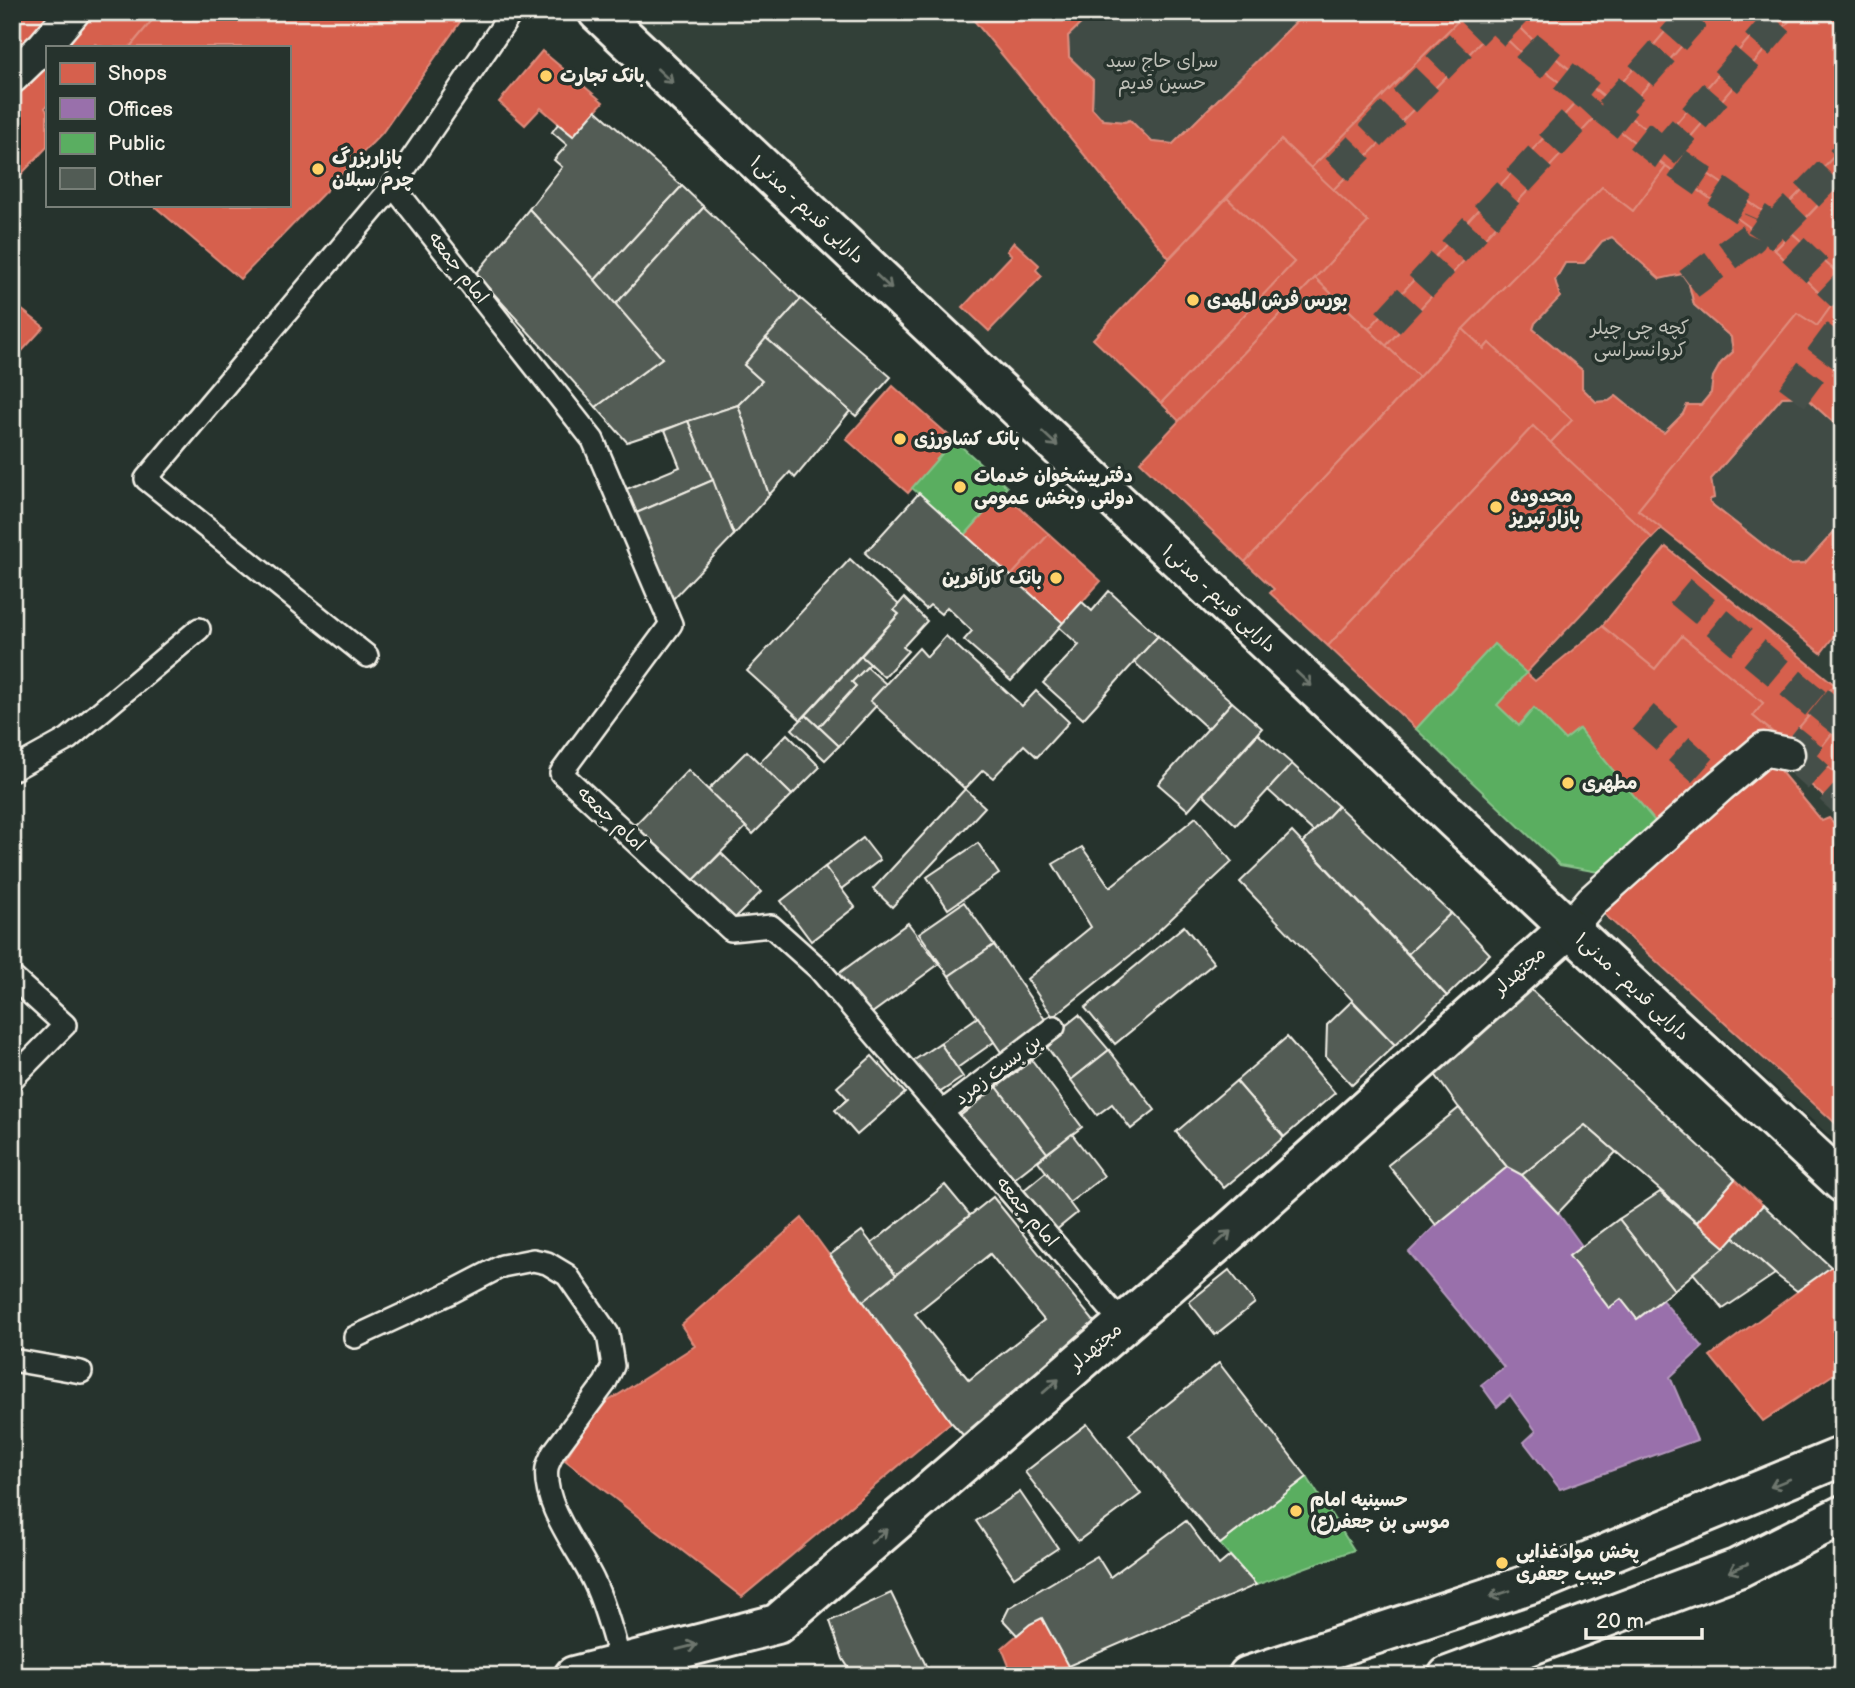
<svg xmlns="http://www.w3.org/2000/svg" width="1855" height="1688" viewBox="0 0 1855 1688" font-family="'Balsamiq Sans','Playpen Sans Arabic',sans-serif">
  <style>
    .built { fill: #333f39 }
    .green { fill: #414b45; stroke: #9a9e96; stroke-width: 2 }
    .shops { fill: #d6604d; stroke: #df8c7c; stroke-width: 2; fill-rule: evenodd }
    .offices { fill: #9970ab; stroke: #b497bd; stroke-width: 2 }
    .public { fill: #5aae61; stroke: #88c28a; stroke-width: 2 }
    .building { fill: #525c55; stroke: #f4f1e8; stroke-width: 2; fill-rule: evenodd }
    .lines { fill: none; stroke-linecap: round; stroke-linejoin: round }
    .pedestrian-tunnel { stroke: #455049; stroke-width: 32; stroke-dasharray: 32 16; stroke-linecap: butt }
    .service-casing { stroke: #f4f1e8; stroke-width: 26 }
    .pedestrian-casing { stroke: #f4f1e8; stroke-width: 37 }
    .minor-casing { stroke: #f4f1e8; stroke-width: 44 }
    .secondary-casing { stroke: #f4f1e8; stroke-width: 44 }
    .primary-casing { stroke: #f4f1e8; stroke-width: 44 }
    .trunk-casing { stroke: #f4f1e8; stroke-width: 44 }
    .service { stroke: #26332d; stroke-width: 21 }
    .pedestrian { stroke: #26332d; stroke-width: 32 }
    .minor { stroke: #26332d; stroke-width: 38 }
    .secondary { stroke: #26332d; stroke-width: 38 }
    .primary { stroke: #26332d; stroke-width: 38 }
    .trunk { stroke: #26332d; stroke-width: 38 }
    .oneway { stroke: #6e766e }
    .poi-dot { fill: #ffd166; stroke: #26332d; stroke-width: 2.5 }
    .labels { text-anchor: middle; dominant-baseline: central; stroke-width: 7; stroke-linejoin: round; paint-order: stroke }
    .park-label { font-size: 19px; fill: #bebfb7; stroke: #26332d }
    .poi-label { font-size: 19px; font-weight: bold; fill: #f4f1e8; stroke: #26332d; text-anchor: start }
    .street-label { font-size: 19px; fill: #f4f1e8; stroke: #26332d }
  </style>
  <rect width="100%" height="100%" fill="#26332d"/>
  <filter id="ink" filterUnits="userSpaceOnUse"><feTurbulence type="fractalNoise" baseFrequency=".0143" numOctaves="2"/><feDisplacementMap in="SourceGraphic" scale="14" xChannelSelector="R" yChannelSelector="G"/><feConvolveMatrix kernelMatrix="1 2 1 2 8 2 1 2 1" color-interpolation-filters="sRGB"/></filter>
  <g filter="url(#ink)">
    <!-- built -->
    <polygon class="built" points="622,12 1843,12 1843,1148 1475,815"/>
    <!-- green -->
    <g class="green">
      <polygon points="1093,12 1306,12 1173,144 1152,142 1130,120 1125,122 1103,120 1092,108 1093,80 1069,57 1068,36"/>
      <polygon points="1612,237 1682,274 1689,284 1694,305 1731,337 1733,352 1721,363 1713,377 1711,393 1701,405 1687,405 1683,414 1664,433 1654,427 1616,396 1609,401 1596,402 1582,388 1582,370 1533,329 1535,323 1559,297 1555,280 1565,263 1584,263 1602,241"/>
      <polygon points="1804,396 1843,431 1843,522 1805,564 1789,565 1710,503 1710,499 1714,498 1711,479 1782,397"/>
    </g>
    <!-- shops -->
    <g class="shops">
      <polygon points="12,12 50,12 33,33 12,53"/>
      <polygon points="94,12 159,12 130,47 104,47 95,44 93,47 64,47"/>
      <polygon points="159,12 467,12 382,133 240,279 153,205 289,205 289,47 130,47"/>
      <polygon points="967,12 1093,12 1068,36 1069,57 1093,80 1092,108 1103,120 1125,122 1130,120 1152,142 1173,144 1306,12 1467,12 1311,168 1281,140 1169,258"/>
      <polygon points="1467,12 1478,12 1495,28 1333,190 1311,168"/>
      <polygon points="1478,12 1505,12 1534,41 1624,113 1614,127 1580,98 1522,54"/>
      <polygon points="1505,12 1682,12 1608,99 1534,41"/>
      <polygon points="1682,12 1711,12 1624,113 1608,99"/>
      <polygon points="1711,12 1772,12 1662,140 1624,113"/>
      <polygon points="1772,12 1797,12 1677,153 1662,140"/>
      <polygon points="1797,12 1843,12 1843,147 1774,219 1677,153"/>
      <polygon points="1495,28 1522,54 1580,98 1369,329 1315,278 1368,222 1333,190"/>
      <polygon points="542,51 603,102 573,136 541,108 525,125 499,102"/>
      <polygon points="47,65 47,105 45,108 47,111 47,147 12,184 12,99"/>
      <polygon points="1580,98 1598,114 1386,346 1369,329"/>
      <polygon points="1624,113 1677,153 1774,219 1759,235 1614,127"/>
      <polygon points="1598,114 1666,167 1633,211 1602,187 1463,329 1419,377 1386,346"/>
      <polygon points="1281,140 1368,222 1179,421 1161,403 1294,262 1227,198"/>
      <polygon points="1843,147 1843,179 1775,250 1759,235"/>
      <path d="M1666,167L1755,231L1832,305L1817,326L1797,313L1638,510L1662,528L1652,538L1550,443L1572,420L1489,343L1484,349L1463,329L1602,187L1633,211ZM1612,237L1660,279L1682,274L1689,284L1694,305L1731,337L1733,352L1721,363L1713,377L1711,393L1701,405H1687L1683,414L1664,433L1654,427L1616,396L1609,401L1596,402L1582,388V370L1533,329L1535,323L1560,297L1555,280L1565,263H1584L1602,241Z"/>
      <polygon points="1843,179 1843,278 1792,233"/>
      <polygon points="1227,198 1294,262 1161,403 1093,339"/>
      <polygon points="1792,233 1843,278 1843,316 1775,250"/>
      <polygon points="1014,242 1039,265 1036,270 1042,276 989,331 963,307 1012,255 1007,251"/>
      <polygon points="1315,278 1419,377 1245,562 1140,462"/>
      <polygon points="12,302 44,327 12,362"/>
      <polygon points="1832,305 1843,316 1843,351 1840,355 1843,358 1843,431 1804,396 1782,397 1711,479 1714,498 1710,499 1710,503 1789,565 1805,564 1843,522 1843,624 1821,653 1638,510 1797,313 1817,326"/>
      <polygon points="1463,329 1484,349 1489,343 1572,420 1550,443 1533,426 1328,646 1270,593 1274,589 1245,562 1419,377"/>
      <polygon points="893,386 954,440 908,493 846,439"/>
      <polygon points="1533,426 1652,538 1526,673 1494,644 1416,729 1328,646"/>
      <polygon points="1003,493 1049,534 1011,576 965,535"/>
      <polygon points="1049,534 1101,581 1063,623 1011,576"/>
      <polygon points="1666,547 1835,685 1786,743 1753,716 1763,703 1682,636 1655,669 1602,626"/>
      <polygon points="1602,626 1655,669 1682,636 1763,703 1753,716 1771,731 1663,831 1579,729 1565,740 1534,708 1519,726 1497,705 1526,673 1535,681"/>
      <polygon points="1843,675 1843,720 1815,755 1805,765 1789,765 1786,743"/>
      <polygon points="1843,720 1843,781 1815,755"/>
      <polygon points="1815,755 1843,781 1843,814 1789,765 1805,765"/>
      <polygon points="1772,761 1822,821 1829,818 1843,832 1843,1130 1603,913"/>
      <polygon points="1735,1179 1763,1205 1725,1247 1697,1222"/>
      <polygon points="802,1218 951,1422 742,1597 565,1460 596,1409 695,1346 681,1325"/>
      <polygon points="1831,1267 1843,1278 1843,1368 1763,1421 1710,1356"/>
      <polygon points="1042,1618 1068,1666 1044,1676 1013,1676 1002,1648 1030,1624"/>
    </g>
    <!-- offices -->
    <polygon class="offices" points="1507,1167 1522,1175 1558,1213 1582,1246 1569,1256 1609,1308 1621,1299 1637,1319 1662,1300 1703,1347 1670,1377 1697,1440 1560,1489 1524,1442 1536,1431 1510,1395 1497,1407 1481,1385 1504,1367 1409,1252 1436,1225"/>
    <!-- public -->
    <g class="public">
      <polygon points="954,440 1007,487 965,535 912,488"/>
      <polygon points="1494,644 1526,673 1497,705 1519,726 1534,708 1565,740 1579,729 1663,831 1609,874 1560,865 1416,729"/>
      <polygon points="1307,1477 1354,1550 1256,1585 1220,1544"/>
    </g>
    <!-- building -->
    <g class="building">
      <polygon points="596,110 682,186 595,280 529,209 562,167 554,160 567,145 552,132 558,124 573,136"/>
      <polygon points="682,186 704,207 615,305 595,280"/>
      <polygon points="704,207 801,299 744,365 762,381 738,405 627,442 596,407 662,358 615,305"/>
      <polygon points="529,209 595,280 662,358 596,407 476,274"/>
      <polygon points="801,299 891,377 856,416 766,338"/>
      <polygon points="766,338 850,411 795,478 790,472 769,495 738,405 762,381 744,365"/>
      <polygon points="738,405 769,495 734,535 688,421"/>
      <polygon points="688,421 713,480 634,514 624,490 680,467 665,430"/>
      <polygon points="713,480 734,535 671,601 634,514"/>
      <polygon points="919,493 1063,623 1011,681 964,640 972,631 947,607 941,614 930,605 926,609 865,553"/>
      <polygon points="850,559 899,605 894,610 899,614 801,720 747,671"/>
      <polygon points="1109,591 1158,636 1083,719 1043,683 1079,645 1059,627 1082,602 1092,611"/>
      <polygon points="904,598 927,621 903,647 908,651 884,677 861,656 899,614 894,610"/>
      <polygon points="946,636 1022,706 1036,691 1069,722 1037,757 1024,745 993,778 983,770 965,789 870,701 919,648 927,657"/>
      <polygon points="1158,636 1232,702 1208,729 1134,662"/>
      <polygon points="861,656 870,664 852,682 856,686 819,727 806,715"/>
      <polygon points="867,667 886,684 870,701 876,706 839,746 819,727 856,686 852,682"/>
      <polygon points="1232,702 1262,728 1188,810 1158,784"/>
      <polygon points="806,715 839,746 825,760 792,729"/>
      <polygon points="787,734 820,767 792,795 759,763"/>
      <polygon points="1258,734 1292,764 1236,825 1203,794"/>
      <polygon points="747,751 792,795 753,834 708,790"/>
      <polygon points="1292,764 1338,806 1314,832 1268,790"/>
      <polygon points="688,770 746,827 689,885 632,828"/>
      <polygon points="965,789 985,807 892,907 873,889"/>
      <polygon points="1338,806 1451,913 1408,954 1303,843"/>
      <polygon points="1196,817 1232,862 1141,947 1053,1017 1027,979 1091,927 1053,864 1082,847 1110,887"/>
      <polygon points="1292,832 1447,996 1395,1045 1240,882"/>
      <polygon points="863,838 880,860 841,889 825,867"/>
      <polygon points="978,843 999,874 948,909 927,877"/>
      <polygon points="721,853 761,892 729,924 689,885"/>
      <polygon points="825,867 855,907 811,941 781,901"/>
      <polygon points="964,902 994,945 949,976 919,933"/>
      <polygon points="1451,913 1490,954 1447,996 1408,954"/>
      <polygon points="908,923 939,964 868,1016 838,974"/>
      <polygon points="1184,926 1214,963 1115,1044 1085,1008"/>
      <polygon points="994,945 1046,1021 1001,1052 949,976"/>
      <polygon points="1525,984 1735,1179 1697,1222 1585,1125 1522,1175 1507,1167 1459,1108 1429,1066"/>
      <polygon points="1352,1001 1395,1045 1352,1085 1326,1057 1327,1025"/>
      <polygon points="1079,1015 1109,1050 1071,1080 1044,1043"/>
      <polygon points="978,1017 994,1042 957,1068 940,1043"/>
      <polygon points="1287,1037 1335,1093 1284,1137 1236,1081"/>
      <polygon points="940,1043 963,1077 933,1097 910,1063"/>
      <polygon points="1109,1050 1155,1110 1131,1129 1112,1104 1097,1115 1071,1080"/>
      <polygon points="872,1056 905,1093 857,1135 835,1110 848,1099 837,1087"/>
      <polygon points="1032,1060 1082,1127 1047,1153 997,1087"/>
      <polygon points="1236,1081 1284,1137 1224,1188 1176,1132"/>
      <polygon points="997,1087 1047,1153 1010,1182 960,1116"/>
      <polygon points="1459,1108 1507,1167 1436,1225 1388,1165"/>
      <polygon points="1585,1125 1616,1152 1558,1213 1522,1175"/>
      <polygon points="1072,1134 1104,1176 1069,1203 1038,1161"/>
      <polygon points="1046,1172 1077,1213 1055,1231 1024,1190"/>
      <polygon points="945,1185 970,1215 896,1275 871,1244"/>
      <polygon points="1660,1192 1725,1247 1674,1290 1619,1219"/>
      <path d="M993,1197L1096,1324L964,1436L951,1422L863,1301ZM990,1254L1044,1320L969,1380L915,1314Z"/>
      <polygon points="1763,1205 1831,1267 1797,1291 1775,1274 1734,1237"/>
      <polygon points="1619,1219 1674,1290 1637,1319 1621,1299 1609,1308 1569,1256"/>
      <polygon points="862,1231 896,1275 863,1301 830,1255"/>
      <polygon points="1734,1237 1775,1274 1723,1309 1693,1273 1725,1247"/>
      <polygon points="1229,1270 1255,1303 1215,1335 1189,1302"/>
      <polygon points="1219,1363 1307,1477 1220,1544 1129,1435"/>
      <polygon points="1087,1424 1141,1494 1078,1541 1025,1472"/>
      <polygon points="1020,1492 1058,1548 1014,1577 976,1521"/>
      <polygon points="1186,1521 1219,1565 1230,1556 1256,1585 1068,1666 1042,1618 1030,1624 1017,1635 1003,1620 1009,1608 1097,1556 1110,1577"/>
      <polygon points="891,1593 931,1676 854,1676 843,1659 830,1621"/>
    </g>
    <g class="lines">
      <!-- pedestrian-tunnel -->
      <g class="pedestrian-tunnel">
        <polyline points="1492,12 1528,47 1550,65 1663,154 1774,230 1843,296"/>
        <polyline points="1610,112 1697,12"/>
        <polyline points="1663,154 1786,12"/>
        <polyline points="1337,170 1492,12"/>
        <polyline points="1774,230 1843,159"/>
        <polyline points="1689,284 1751,238 1759,220"/>
        <polyline points="1388,322 1594,99"/>
        <polyline points="1792,397 1843,328"/>
        <polyline points="1680,591 1828,714"/>
        <polyline points="1643,717 1720,786"/>
        <polyline points="1788,754 1795,756 1843,696"/>
        <polyline points="1795,756 1843,800"/>
      </g>
      <defs>
        <g id="service">
          <polyline points="512,12 393,186 593,440 671,624 561,773 731,930 771,926 819,969 1123,1324"/>
          <polyline points="367,656 146,479 393,186"/>
          <polyline points="12,770 68,739 199,629"/>
          <polyline points="12,977 65,1025 12,1079"/>
          <polyline points="942,1112 1054,1027"/>
          <path d="M355,1337L450,1293L502,1266L533,1260L547,1263L567,1275L608,1334L613,1366L605,1383L553,1453C551,1458 548,1463 547,1468C542,1506 579,1549 594,1582C606,1607 613,1637 621,1664"/>
          <polyline points="12,1360 81,1372"/>
        </g>
        <g id="pedestrian">
          <polyline points="12,77 44,46 73,12"/>
          <polyline points="1569,928 1592,901 1720,786 1764,749 1788,754"/>
        </g>
        <polyline id="minor" points="574,1676 777,1624 1218,1242 1569,928"/>
        <polyline id="secondary" points="1248,1676 1545,1579 1843,1456"/>
        <polyline id="primary" points="598,12 1569,928 1843,1183"/>
        <polyline id="trunk" points="1448,1676 1738,1568 1843,1515"/>
      </defs>
      <!-- service casing -->
      <use href="#service" class="service-casing"/>
      <!-- pedestrian casing -->
      <use href="#pedestrian" class="pedestrian-casing"/>
      <!-- minor casing -->
      <use href="#minor" class="minor-casing"/>
      <!-- secondary casing -->
      <use href="#secondary" class="secondary-casing"/>
      <!-- primary casing -->
      <use href="#primary" class="primary-casing"/>
      <!-- trunk casing -->
      <use href="#trunk" class="trunk-casing"/>
      <!-- service -->
      <use href="#service" class="service"/>
      <!-- pedestrian -->
      <use href="#pedestrian" class="pedestrian"/>
      <!-- minor -->
      <use href="#minor" class="minor"/>
      <!-- secondary -->
      <use href="#secondary" class="secondary"/>
      <!-- primary -->
      <use href="#primary" class="primary"/>
      <!-- trunk -->
      <use href="#trunk" class="trunk"/>
    </g>
    <!-- one-way arrows -->
    <defs><path id="oneway-shaft" d="M-6 0H5M1.5-3L5.5 0L1.5 3" fill="none" stroke-width="1.6" stroke-linecap="round" stroke-linejoin="round" transform="scale(1.75)"/></defs>
    <g class="oneway">
      <use href="#oneway-shaft" transform="translate(665 76) rotate(43)"/>
      <use href="#oneway-shaft" transform="translate(884 282) rotate(43)"/>
      <use href="#oneway-shaft" transform="translate(1050 439) rotate(43)"/>
      <use href="#oneway-shaft" transform="translate(1304 679) rotate(43)"/>
      <use href="#oneway-shaft" transform="translate(1223 1238) rotate(-42)"/>
      <use href="#oneway-shaft" transform="translate(1051 1386) rotate(-41)"/>
      <use href="#oneway-shaft" transform="translate(1780 1483) rotate(158)"/>
      <use href="#oneway-shaft" transform="translate(879 1536) rotate(-41)"/>
      <use href="#oneway-shaft" transform="translate(1738 1568) rotate(156)"/>
      <use href="#oneway-shaft" transform="translate(1500 1594) rotate(162)"/>
      <use href="#oneway-shaft" transform="translate(687 1647) rotate(-14)"/>
    </g>
  </g>
  <!-- markers -->
  <g class="poi-dot">
    <circle cx="546" cy="76" r="7"/>
    <circle cx="318" cy="169" r="7"/>
    <circle cx="1193" cy="300" r="7"/>
    <circle cx="900" cy="439" r="7"/>
    <circle cx="960" cy="487" r="7"/>
    <circle cx="1496" cy="507" r="7"/>
    <circle cx="1056" cy="578" r="7"/>
    <circle cx="1568" cy="783" r="7"/>
    <circle cx="1296" cy="1511" r="7"/>
    <circle cx="1502" cy="1563" r="7"/>
  </g>
  <g class="labels">
    <!-- park labels -->
    <g class="park-label">
      <text x="1162" y="61">سرای حاج سید<tspan x="1162" dy="22">حسین قدیم</tspan></text>
      <text x="1640" y="328">کچه چی چیلر<tspan x="1640" dy="22">کروانسراسی</tspan></text>
    </g>
    <!-- poi labels -->
    <g class="poi-label">
      <text x="560" y="76">بانک تجارت</text>
      <text x="332" y="158">بازاربزرگ<tspan x="332" dy="22">چرم سبلان</tspan></text>
      <text x="1207" y="300">بورس فرش المهدی</text>
      <text x="914" y="439">بانک کشاورزی</text>
      <text x="974" y="476">دفترپیشخوان خدمات<tspan x="974" dy="22">دولتی وبخش عمومی</tspan></text>
      <text x="1510" y="496">محدوده<tspan x="1510" dy="22">بازار تبریز</tspan></text>
      <text x="1042" y="578" text-anchor="end">بانک کارآفرین</text>
      <text x="1582" y="783">مطهری</text>
      <text x="1310" y="1500">حسینیه امام<tspan x="1310" dy="22">موسی بن جعفر(ع)</tspan></text>
      <text x="1516" y="1552">پخش موادغذایی<tspan x="1516" dy="22">حبیب جعفری</tspan></text>
    </g>
    <!-- street labels -->
    <g class="street-label">
      <text transform="translate(807 210) rotate(43)">دارایی قدیم - مدنی۱</text>
      <text transform="translate(458 268) rotate(52)">امام جمعه</text>
      <text transform="translate(1219 599) rotate(43)">دارایی قدیم - مدنی۱</text>
      <text transform="translate(611 819) rotate(43)">امام جمعه</text>
      <text transform="translate(1520 971) rotate(-42)">مجتهدلر</text>
      <text transform="translate(1632 987) rotate(43)">دارایی قدیم - مدنی۱</text>
      <text transform="translate(998 1070) rotate(-37)">بن بست زمرد</text>
      <text transform="translate(1027 1212) rotate(50)">امام جمعه</text>
      <text transform="translate(1096 1347) rotate(-41)">مجتهدلر</text>
    </g>
  </g>
  <!-- margin -->
  <rect width="1855" height="1688" fill="none" stroke="#26332d" stroke-width="42"/>
  <rect x="21" y="21" width="1813" height="1646" fill="none" stroke="#f4f1e8" stroke-width="2.5" filter="url(#ink)"/>
  <!-- legend -->
  <rect x="46" y="46" width="245" height="161" fill="#26332d" stroke="#787f78" stroke-width="2"/>
  <rect x="60" y="63" width="35" height="21" fill="#d6604d" stroke="#787f78" stroke-width="2"/>
  <text x="108" y="80" font-size="21" fill="#f4f1e8">Shops</text>
  <rect x="60" y="98" width="35" height="21" fill="#9970ab" stroke="#787f78" stroke-width="2"/>
  <text x="108" y="116" font-size="21" fill="#f4f1e8">Offices</text>
  <rect x="60" y="133" width="35" height="21" fill="#5aae61" stroke="#787f78" stroke-width="2"/>
  <text x="108" y="150" font-size="21" fill="#f4f1e8">Public</text>
  <rect x="60" y="168" width="35" height="21" fill="#525c55" stroke="#787f78" stroke-width="2"/>
  <text x="108" y="186" font-size="21" fill="#f4f1e8">Other</text>
  <!-- scale -->
  <path d="M1586 1628v10h116v-10" fill="none" stroke="#f4f1e8" stroke-width="3.5"/>
  <text x="1596" y="1628" font-size="21" fill="#f4f1e8" stroke="#26332d" stroke-width="5" paint-order="stroke">20 m</text>
</svg>
